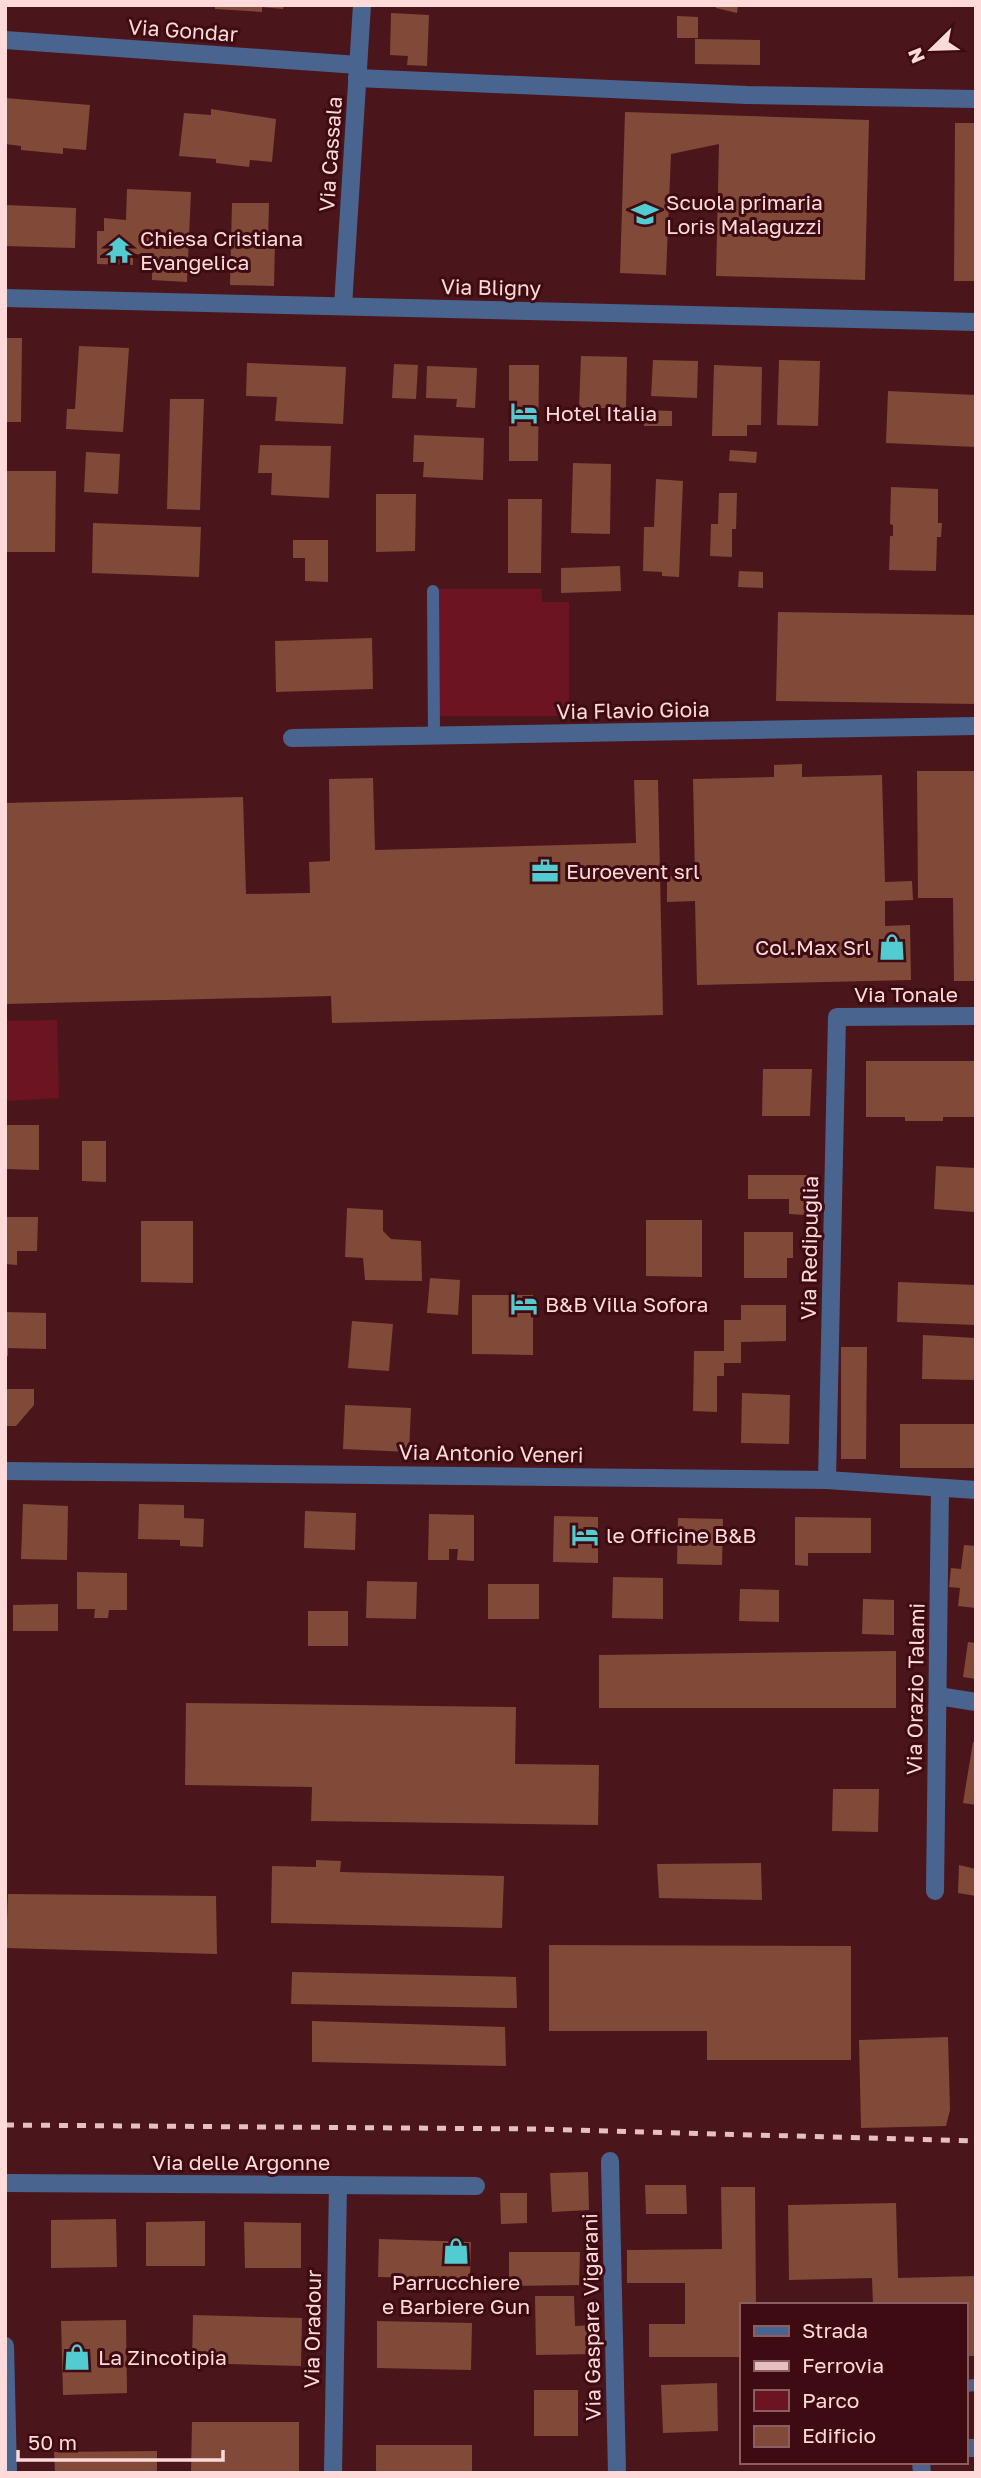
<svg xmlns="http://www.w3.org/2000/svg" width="981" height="2478" viewBox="0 0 981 2478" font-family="'Golos Text',sans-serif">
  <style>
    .green { fill: #6d1422 }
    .building { fill: #804938 }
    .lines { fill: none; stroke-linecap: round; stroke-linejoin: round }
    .service { stroke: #49658f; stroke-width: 12 }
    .minor { stroke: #49658f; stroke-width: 18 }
    .rail { stroke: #e6c0c0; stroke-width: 5; stroke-dasharray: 9 9; stroke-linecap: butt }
    .labels { text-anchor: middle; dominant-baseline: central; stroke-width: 6; stroke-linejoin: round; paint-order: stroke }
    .street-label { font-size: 21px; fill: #fedada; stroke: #3f0b12 }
    .poi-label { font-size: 21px; fill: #fedada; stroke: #3f0b12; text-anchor: start }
  </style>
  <rect width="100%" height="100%" fill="#4b161b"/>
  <!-- green -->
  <g class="green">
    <polygon points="439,589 542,589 542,602 569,602 569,716 439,716"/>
    <polygon points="57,1020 59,1098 5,1101 5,1021"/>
  </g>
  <!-- building -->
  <g class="building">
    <polygon points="215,5 284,5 283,9 262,7 262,12 215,9"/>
    <polygon points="716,5 738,5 737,13 716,8"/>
    <polygon points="391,13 429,15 427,66 407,65 408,56 390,55"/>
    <polygon points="677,16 698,17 698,38 677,38"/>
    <polygon points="695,39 760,40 760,65 695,64"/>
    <polygon points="5,98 90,105 86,150 63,148 63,154 21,150 21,146 5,144"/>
    <polygon points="211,109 276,119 272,162 250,160 249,167 216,163 216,159 179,156 184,113 211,115"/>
    <polygon points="625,112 869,120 865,280 716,276 719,144 671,154 666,275 620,273"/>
    <polygon points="955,123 976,123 976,281 954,281"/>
    <polygon points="127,189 191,192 187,282 152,280 152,255 133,254 133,265 97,264 97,231 104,231 104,218 126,220"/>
    <polygon points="232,203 269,203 268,241 275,242 274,286 230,285"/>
    <polygon points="6,205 76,208 75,248 5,246"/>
    <polygon points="5,338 22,338 21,422 5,422"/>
    <polygon points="79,346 129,348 123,432 66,429 67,409 75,409"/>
    <polygon points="581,356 627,357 626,408 579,408"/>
    <polygon points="653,360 698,361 697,398 651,396"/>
    <polygon points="779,360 820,361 818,426 777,425"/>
    <polygon points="247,363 346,367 343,424 275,421 277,397 246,396"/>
    <polygon points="394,364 418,365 416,399 392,398"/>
    <polygon points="509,365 539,365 538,461 509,461"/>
    <polygon points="714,365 762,367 761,425 747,425 747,436 712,436"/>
    <polygon points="427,366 477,368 475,408 456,407 457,399 426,398"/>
    <polygon points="888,391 976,395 976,447 886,443"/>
    <polygon points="170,399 204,399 200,510 167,509"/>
    <polygon points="644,410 672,411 672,426 644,426"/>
    <polygon points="414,435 484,438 483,480 423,477 424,462 413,462"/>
    <polygon points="260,445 331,446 329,498 271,495 272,473 258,473"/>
    <polygon points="730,450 757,452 756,463 729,461"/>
    <polygon points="86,452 120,454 118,494 84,492"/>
    <polygon points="573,463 611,464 610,534 571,533"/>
    <polygon points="5,471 56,471 55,552 5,552"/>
    <polygon points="656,479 683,481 679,577 662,576 662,572 643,571 644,527 654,527"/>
    <polygon points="891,487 938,489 938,523 942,523 941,537 937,537 936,571 889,570 890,536 893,536 893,525 890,524"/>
    <polygon points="719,493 737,493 736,529 732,529 732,557 710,556 711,524 718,524"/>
    <polygon points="376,494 416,494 415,551 376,552"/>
    <polygon points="508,499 542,499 541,573 508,573"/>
    <polygon points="93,523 201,527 199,577 92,573"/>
    <polygon points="293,540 328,540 328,582 305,581 305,558 293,558"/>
    <polygon points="620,566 621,591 561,593 561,568"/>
    <polygon points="739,571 763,572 763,588 738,587"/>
    <polygon points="778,612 976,615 976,704 776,701"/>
    <polygon points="372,638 373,689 276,692 275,641"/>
    <polygon points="802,764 802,777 882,775 885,882 912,881 913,900 885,901 885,926 910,925 911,980 697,985 695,901 667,902 667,876 695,876 693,779 774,777 774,765"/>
    <polygon points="917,771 976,771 976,981 954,981 953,898 918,898"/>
    <polygon points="373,778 375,850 636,843 634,780 658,780 663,1015 332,1023 331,996 5,1004 5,803 243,797 246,894 310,893 309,862 330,861 329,779"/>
    <polygon points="866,1061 976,1061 976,1117 943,1117 943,1121 905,1121 905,1117 866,1117"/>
    <polygon points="763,1069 812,1069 810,1116 762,1116"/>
    <polygon points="5,1125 39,1125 39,1170 5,1169"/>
    <polygon points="82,1141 106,1141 106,1182 82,1181"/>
    <polygon points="936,1166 976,1168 974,1212 934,1209"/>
    <polygon points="748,1175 807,1175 806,1215 789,1214 789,1199 748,1199"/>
    <polygon points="347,1208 383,1210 383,1231 391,1239 421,1241 422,1281 365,1280 363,1258 345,1257"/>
    <polygon points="5,1217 38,1217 37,1251 17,1251 17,1265 5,1264"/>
    <polygon points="646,1220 702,1220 702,1277 646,1276"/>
    <polygon points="141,1221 193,1221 193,1283 141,1282"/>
    <polygon points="744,1232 793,1232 793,1258 787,1258 787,1278 744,1278"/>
    <polygon points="430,1278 460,1280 458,1315 427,1313"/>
    <polygon points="898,1282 976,1285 976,1325 897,1322"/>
    <polygon points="472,1295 533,1295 533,1355 472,1354"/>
    <polygon points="741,1305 786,1305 786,1341 741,1342 741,1363 724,1363 724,1376 717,1376 717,1412 693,1411 694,1351 724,1351 724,1320 741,1320"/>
    <polygon points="5,1312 46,1313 46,1349 8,1348 8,1356 5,1356"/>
    <polygon points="352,1321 393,1324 389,1371 348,1368"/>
    <polygon points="923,1335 976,1338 976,1380 922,1379"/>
    <polygon points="841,1347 867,1347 866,1459 841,1459"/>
    <polygon points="5,1389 34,1389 34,1405 16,1426 5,1426"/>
    <polygon points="742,1393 790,1395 789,1444 741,1443"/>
    <polygon points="345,1405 411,1408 409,1452 343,1449"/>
    <rect x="900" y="1424" width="76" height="44"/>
    <polygon points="23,1504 68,1506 67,1560 21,1559"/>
    <polygon points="139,1504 184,1505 184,1518 204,1519 203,1547 180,1546 180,1540 138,1539"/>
    <polygon points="305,1511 356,1513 355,1550 304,1548"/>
    <polygon points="429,1514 474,1515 474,1561 457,1560 458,1549 449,1549 449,1560 428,1560"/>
    <polygon points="554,1516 598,1517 598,1563 553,1562"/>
    <polygon points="795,1517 871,1518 871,1553 808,1553 808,1566 795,1565"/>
    <polygon points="678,1518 723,1519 722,1565 677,1564"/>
    <polygon points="964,1545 976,1546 976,1608 958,1606 960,1588 949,1587 951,1568 961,1569"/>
    <polygon points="77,1572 127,1573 127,1610 109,1610 108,1618 94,1618 95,1609 77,1609"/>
    <polygon points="613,1577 663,1578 663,1619 612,1618"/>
    <polygon points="367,1581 417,1582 416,1619 366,1618"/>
    <rect x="488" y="1584" width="51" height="35"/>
    <polygon points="740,1589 779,1590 779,1622 739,1621"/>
    <polygon points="863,1599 894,1600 894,1635 862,1634"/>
    <polygon points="58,1604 58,1631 13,1631 13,1605"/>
    <rect x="308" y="1611" width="40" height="35"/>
    <polygon points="968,1642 976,1643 976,1679 963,1677"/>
    <polygon points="896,1651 896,1708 599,1708 599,1655"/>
    <polygon points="186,1703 516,1707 515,1764 599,1765 598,1825 311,1821 312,1787 185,1785"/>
    <polygon points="973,1742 976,1742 976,1805 963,1803"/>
    <polygon points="833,1789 879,1789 878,1832 832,1831"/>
    <polygon points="316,1860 341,1861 340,1872 504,1876 502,1928 271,1923 272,1866 316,1867"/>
    <polygon points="761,1863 762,1900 659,1898 657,1864"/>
    <polygon points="959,1865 976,1869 976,1896 958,1893"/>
    <polygon points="8,1894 216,1896 217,1954 6,1948"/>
    <polygon points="549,1945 851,1946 851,2060 707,2060 707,2031 549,2031"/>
    <polygon points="292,1972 516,1977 517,2008 291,2004"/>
    <polygon points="312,2021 505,2027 506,2066 312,2062"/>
    <polygon points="948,2037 950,2110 946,2126 861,2128 859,2040"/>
    <polygon points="588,2172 589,2210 552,2212 550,2173"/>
    <polygon points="645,2185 686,2185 687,2214 646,2214"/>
    <polygon points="721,2187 755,2187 756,2305 741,2305 741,2357 649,2357 649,2324 685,2324 685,2283 627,2283 627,2250 722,2249"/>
    <polygon points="500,2193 527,2193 527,2223 501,2224"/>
    <polygon points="896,2203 898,2278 976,2276 976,2356 965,2356 965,2305 873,2305 872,2278 789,2280 788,2205"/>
    <polygon points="116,2219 117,2267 51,2268 51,2220"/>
    <polygon points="205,2221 205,2266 146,2266 146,2222"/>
    <polygon points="244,2222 301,2223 301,2268 245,2268"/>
    <polygon points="379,2239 471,2242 470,2279 378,2277"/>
    <polygon points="509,2252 580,2252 579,2285 509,2286"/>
    <polygon points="535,2296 574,2296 575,2326 594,2325 595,2354 536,2355"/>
    <polygon points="193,2315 302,2318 301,2366 192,2363"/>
    <polygon points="126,2320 127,2393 63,2395 61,2321"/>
    <polygon points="377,2321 472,2323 471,2370 377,2368"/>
    <polygon points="717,2383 718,2431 663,2433 661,2385"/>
    <rect x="534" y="2390" width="44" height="46"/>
    <polygon points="192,2422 299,2422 299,2471 191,2472"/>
    <rect x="376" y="2445" width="96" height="28"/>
    <polygon points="157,2451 157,2473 55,2473 54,2452"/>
  </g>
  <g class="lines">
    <!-- service -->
    <g class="service">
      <polyline points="433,591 434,736"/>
      <polyline points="965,2386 976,2385"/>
    </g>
    <!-- minor -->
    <g class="minor">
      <polyline points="5,40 358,65"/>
      <polyline points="357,78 747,95 976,99"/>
      <polyline points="5,298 976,322"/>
      <polyline points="343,306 362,5"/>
      <polyline points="292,738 976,726"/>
      <polyline points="5,1471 827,1480 976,1490"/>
      <polyline points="827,1480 837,1017 976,1016"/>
      <polyline points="938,1696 976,1702"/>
      <polyline points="935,1891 940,1488"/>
      <polyline points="610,2161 617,2473"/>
      <polyline points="5,2183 476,2186"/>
      <polyline points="5,2346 8,2473"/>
      <polyline points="965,2448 976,2448"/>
      <polyline points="921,2462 922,2473"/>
      <polyline points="333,2473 338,2185"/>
    </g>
    <!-- rail -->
    <polyline class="rail" points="5,2125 536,2129 976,2141"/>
  </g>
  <!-- icons -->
  <defs>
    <symbol id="school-bare" viewBox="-9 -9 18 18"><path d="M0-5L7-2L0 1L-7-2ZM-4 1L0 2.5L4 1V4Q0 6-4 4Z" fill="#52ccd0" stroke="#3f0b12" stroke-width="2.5" paint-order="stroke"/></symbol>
    <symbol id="temple-bare" viewBox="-9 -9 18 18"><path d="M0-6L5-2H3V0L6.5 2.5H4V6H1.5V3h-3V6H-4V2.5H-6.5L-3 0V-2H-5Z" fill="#52ccd0" stroke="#3f0b12" stroke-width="2.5" paint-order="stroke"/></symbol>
    <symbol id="hotel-bare" viewBox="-9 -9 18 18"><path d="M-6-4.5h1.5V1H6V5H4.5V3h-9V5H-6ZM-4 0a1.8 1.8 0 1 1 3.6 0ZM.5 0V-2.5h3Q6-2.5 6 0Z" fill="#52ccd0" stroke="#3f0b12" stroke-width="2.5" paint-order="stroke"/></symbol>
    <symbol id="office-bare" viewBox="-9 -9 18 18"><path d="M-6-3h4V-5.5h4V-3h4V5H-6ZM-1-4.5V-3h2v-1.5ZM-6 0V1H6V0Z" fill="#52ccd0" stroke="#3f0b12" stroke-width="2.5" paint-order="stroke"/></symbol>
    <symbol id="shop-bare" viewBox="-9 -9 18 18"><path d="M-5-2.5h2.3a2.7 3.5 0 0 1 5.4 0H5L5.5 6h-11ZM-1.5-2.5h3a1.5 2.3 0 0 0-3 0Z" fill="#52ccd0" stroke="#3f0b12" stroke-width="2.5" paint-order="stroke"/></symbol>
  </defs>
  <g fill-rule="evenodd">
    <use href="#school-bare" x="626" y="195" width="38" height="38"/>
    <use href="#temple-bare" x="100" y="231" width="38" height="38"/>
    <use href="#hotel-bare" x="505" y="394" width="38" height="38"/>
    <use href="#office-bare" x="526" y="852" width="38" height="38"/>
    <use href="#shop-bare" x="873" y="928" width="38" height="38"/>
    <use href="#hotel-bare" x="505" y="1285" width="38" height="38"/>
    <use href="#hotel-bare" x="566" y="1516" width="38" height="38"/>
    <use href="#shop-bare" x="437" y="2232" width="38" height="38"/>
    <use href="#shop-bare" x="58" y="2338" width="38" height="38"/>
  </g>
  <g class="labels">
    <!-- street labels -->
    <g class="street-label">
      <text transform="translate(183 30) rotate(4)">Via Gondar</text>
      <text transform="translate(330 154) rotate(-86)">Via Cassala</text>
      <text transform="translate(491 287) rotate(1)">Via Bligny</text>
      <text transform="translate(633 710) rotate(-1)">Via Flavio Gioia</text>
      <text x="906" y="994">Via Tonale</text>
      <text transform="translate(809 1248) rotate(-89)">Via Redipuglia</text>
      <text transform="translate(491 1453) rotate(1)">Via Antonio Veneri</text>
      <text transform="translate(915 1689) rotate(-89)">Via Orazio Talami</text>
      <text x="241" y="2162">Via delle Argonne</text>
      <text transform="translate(591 2317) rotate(-91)">Via Gaspare Vigarani</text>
      <text transform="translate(312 2329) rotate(-89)">Via Oradour</text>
    </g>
    <!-- poi labels -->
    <g class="poi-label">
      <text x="666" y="202">Scuola primaria<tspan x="666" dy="24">Loris Malaguzzi</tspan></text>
      <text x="140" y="238">Chiesa Cristiana<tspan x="140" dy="24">Evangelica</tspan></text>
      <text x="545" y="413">Hotel Italia</text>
      <text x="566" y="871">Euroevent srl</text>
      <text x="871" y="947" text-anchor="end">Col.Max Srl</text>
      <text x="545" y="1304">B&amp;B Villa Sofora</text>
      <text x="606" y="1535">le Officine B&amp;B</text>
      <text x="456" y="2282" text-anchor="middle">Parrucchiere<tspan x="456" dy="24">e Barbiere Gun</tspan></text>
      <text x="98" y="2357">La Zincotipia</text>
    </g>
  </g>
  <!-- border -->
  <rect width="981" height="2478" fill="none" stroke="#fedada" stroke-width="14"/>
  <!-- legend -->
  <rect x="740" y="2303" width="228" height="161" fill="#3f0b12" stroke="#8b5e62" stroke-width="2"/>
  <rect x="754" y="2326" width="35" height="10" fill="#49658f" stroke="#8b5e62" stroke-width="2"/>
  <text x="802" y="2338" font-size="21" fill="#fedada">Strada</text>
  <rect x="754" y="2361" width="35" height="10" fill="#e6c0c0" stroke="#8b5e62" stroke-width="2"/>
  <text x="802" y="2373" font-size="21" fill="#fedada">Ferrovia</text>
  <rect x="754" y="2390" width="35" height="21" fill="#6d1422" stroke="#8b5e62" stroke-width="2"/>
  <text x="802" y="2408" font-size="21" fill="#fedada">Parco</text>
  <rect x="754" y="2426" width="35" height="21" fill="#804938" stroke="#8b5e62" stroke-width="2"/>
  <text x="802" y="2443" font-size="21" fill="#fedada">Edificio</text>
  <!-- north arrow -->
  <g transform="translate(932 49) rotate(247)" stroke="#3f0b12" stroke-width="5" paint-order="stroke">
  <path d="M0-5L12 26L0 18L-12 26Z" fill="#fedada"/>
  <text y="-10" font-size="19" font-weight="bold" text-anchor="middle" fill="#fedada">N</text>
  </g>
  <!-- scale -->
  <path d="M18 2450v10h205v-10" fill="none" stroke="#fedada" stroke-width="3.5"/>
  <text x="28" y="2450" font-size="21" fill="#fedada" stroke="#3f0b12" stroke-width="5" paint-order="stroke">50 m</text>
</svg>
